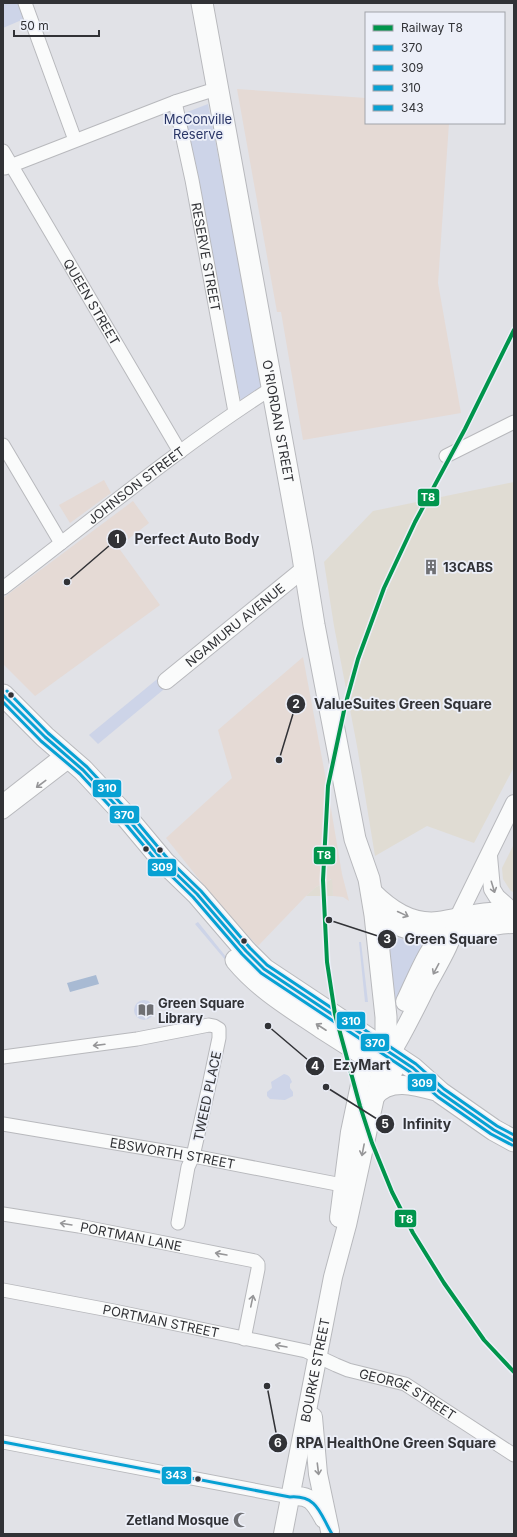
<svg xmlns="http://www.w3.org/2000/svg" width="517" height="1537" viewBox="0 0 517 1537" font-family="Inter,sans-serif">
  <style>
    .commercial { fill: #e5dad5 }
    .industrial { fill: #e0dcd3 }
    .green { fill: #cdd4e8 }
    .water { fill: #a8bad3 }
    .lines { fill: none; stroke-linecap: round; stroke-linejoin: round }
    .minor-casing { stroke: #b8b9bd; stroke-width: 15 }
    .tertiary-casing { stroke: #b8b9bd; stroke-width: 18 }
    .secondary-casing { stroke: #b8b9bd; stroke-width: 20 }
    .primary-casing { stroke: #b8b9bd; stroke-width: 23 }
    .minor { stroke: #fafbfb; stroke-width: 13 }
    .tertiary { stroke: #fafbfb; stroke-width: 16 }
    .secondary { stroke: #fafbfb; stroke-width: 18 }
    .primary { stroke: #fafbfb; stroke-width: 21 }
    .bus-1-casing { stroke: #eceff8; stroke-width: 6 }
    .bus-2-casing { stroke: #eceff8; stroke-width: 6 }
    .bus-3-casing { stroke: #eceff8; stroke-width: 6 }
    .bus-4-casing { stroke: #eceff8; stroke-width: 6 }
    .bus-1 { stroke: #07a1d3; stroke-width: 3 }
    .bus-2 { stroke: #07a1d3; stroke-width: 3 }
    .bus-3 { stroke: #07a1d3; stroke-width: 3 }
    .bus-4 { stroke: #07a1d3; stroke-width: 3 }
    .rail-1-casing { stroke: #eceff8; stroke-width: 7 }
    .rail-1 { stroke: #00954c; stroke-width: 4 }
    .oneway { stroke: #969698 }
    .bus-dot { fill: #313236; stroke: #eceff8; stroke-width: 1.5 }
    .labels { text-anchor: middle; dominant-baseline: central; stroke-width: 3.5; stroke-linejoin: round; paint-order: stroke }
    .park-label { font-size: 13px; fill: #293566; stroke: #eceff8 }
    .street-label { font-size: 13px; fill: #313236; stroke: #eceff8 }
    .poi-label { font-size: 13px; font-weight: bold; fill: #313236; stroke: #eceff8; text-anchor: start }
    .leader { fill: none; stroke: #313236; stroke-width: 1.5 }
    .callout-dot { fill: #313236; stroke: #eceff8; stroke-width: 1.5 }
    .mark-label { font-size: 12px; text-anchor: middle; font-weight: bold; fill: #fff }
    .callout-label { font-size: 14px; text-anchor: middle; font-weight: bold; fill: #313236; stroke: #eceff8; stroke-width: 3.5; stroke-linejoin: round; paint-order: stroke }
    .line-badge { stroke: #eceff8; stroke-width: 1.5 }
    .badge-label { font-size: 11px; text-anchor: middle; font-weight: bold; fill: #fff }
  </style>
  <rect width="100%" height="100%" fill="#e1e2e7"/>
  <!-- commercial -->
  <g class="commercial">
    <polygon points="237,89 366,98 366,123 449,123 438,283 461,413 303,440 281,312 277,312"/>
    <polygon points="104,480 111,493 70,523 59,505"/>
    <polygon points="133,501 149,523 118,547 160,605 35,696 3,664 3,598"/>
    <polygon points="303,657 327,785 342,874 349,901 343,897 333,896 331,879 316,887 306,896 258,946 227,914 166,838 232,778 218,730"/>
  </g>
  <!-- industrial -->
  <g class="industrial">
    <polygon points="514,482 514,767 474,843 427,826 375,856 357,746 334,626 324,562 373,511"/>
    <polygon points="514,844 514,893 510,890 503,879 502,868"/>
    <polygon points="332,879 333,896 306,896 316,887"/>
  </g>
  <!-- green -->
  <g class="green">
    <polygon points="3,3 18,3 24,19 3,28"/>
    <polygon points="208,104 265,394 241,402 182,114"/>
    <polygon points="161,676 169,685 98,744 89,735"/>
    <polygon points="198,922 235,968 233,969 195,924"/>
    <polygon points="398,938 421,943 422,949 396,1000 394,999 388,946"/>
    <polygon points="359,942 361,942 368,1002 365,1002"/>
    <circle cx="144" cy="1010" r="10"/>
    <path d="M284,1074C289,1075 290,1077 292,1082L290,1084V1088L293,1092V1096L285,1100L270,1099L267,1096V1092L272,1088L271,1082Z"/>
  </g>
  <!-- water -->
  <polygon class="water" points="96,975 99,984 70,992 67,983"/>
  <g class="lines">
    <defs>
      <g id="minor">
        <polyline points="25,3 75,140"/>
        <path id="s1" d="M175,102L192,180L235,412"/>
        <path id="s2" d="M3,151L180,452"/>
        <polyline points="5,168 175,102 219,88"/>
        <polyline points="3,445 61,543"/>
        <polyline points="446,456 514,422"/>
        <path id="s3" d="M3,588C92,520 178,448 272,388"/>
        <polyline points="3,801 64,753"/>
        <polyline points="3,812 72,759"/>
        <polyline points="3,1057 137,1039 209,1025 214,1026 219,1029 219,1038 208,1090 193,1156 188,1167 178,1223"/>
        <path id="s4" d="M3,1124L193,1156L342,1185"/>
        <path id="s5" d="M3,1214L79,1226L255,1261L258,1264V1269L244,1339"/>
        <path id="s6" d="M3,1290L114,1311L306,1351L336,1365L348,1370L405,1384L514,1455"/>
        <polyline points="3,1442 290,1497"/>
      </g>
      <g id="tertiary">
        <path id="s7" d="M166,681L305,568"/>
        <polyline points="489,856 492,889 497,897 514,912"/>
        <polyline points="458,917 514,803"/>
      </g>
      <g id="secondary">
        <path d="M372,891C390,909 411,924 438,921C455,919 472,913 490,912C498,912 506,910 514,914"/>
        <path d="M375,915C401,930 430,939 460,934C479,930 493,924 514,924"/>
        <path d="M405,1002C417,977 428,947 448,927"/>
        <path d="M391,1053C404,1032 415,1009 426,987C439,963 452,943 458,917"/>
        <path d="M374,1098C389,1076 420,1087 441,1093"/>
        <polyline points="339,1218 350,1132 366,1056"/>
        <polyline points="313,1417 318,1474 330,1531"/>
        <path d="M290,1497C310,1493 315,1503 324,1519"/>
        <path id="s8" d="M283,1534L333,1277L347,1225L382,1065"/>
      </g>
      <g id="primary">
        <path id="s9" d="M202,3L302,551L314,625L355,839L369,879L375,915L386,1017V1044L382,1065"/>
        <polyline points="3,695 45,737 83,770 123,813 164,862 197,894 246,951 264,969 413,1068 441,1093 494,1130 514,1141"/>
        <path d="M236,960C260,989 291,1007 322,1028C346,1043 368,1058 392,1071"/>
      </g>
    </defs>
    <!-- minor casing -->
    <use href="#minor" class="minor-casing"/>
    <!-- tertiary casing -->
    <use href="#tertiary" class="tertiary-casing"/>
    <!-- secondary casing -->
    <use href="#secondary" class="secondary-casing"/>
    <!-- primary casing -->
    <use href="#primary" class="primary-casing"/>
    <!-- minor -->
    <use href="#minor" class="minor"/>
    <!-- tertiary -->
    <use href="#tertiary" class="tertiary"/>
    <!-- secondary -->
    <use href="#secondary" class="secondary"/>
    <!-- primary -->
    <use href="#primary" class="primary"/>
    <defs>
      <polyline id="bus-1" points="3,695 45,737 83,770 123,813 164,862 197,894 246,951 264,969 413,1068 441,1093 494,1130 514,1141"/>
      <polyline id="bus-2" points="3,702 41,741 80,774 119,816 160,865 193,897 242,954 261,973 410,1072 438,1097 491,1134 512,1145"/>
      <polyline id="bus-3" points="7,691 48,733 87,767 127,810 168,859 201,891 250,948 267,965 416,1064 444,1089 497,1126 514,1135"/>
      <path id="bus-4" d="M3,1442L290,1497C318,1495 320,1514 332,1534"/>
    </defs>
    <!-- bus-1 casing -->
    <use href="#bus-1" class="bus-1-casing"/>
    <!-- bus-2 casing -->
    <use href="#bus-2" class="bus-2-casing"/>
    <!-- bus-3 casing -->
    <use href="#bus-3" class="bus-3-casing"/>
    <!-- bus-4 casing -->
    <use href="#bus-4" class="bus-4-casing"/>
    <!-- bus-1 -->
    <use href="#bus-1" class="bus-1"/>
    <!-- bus-2 -->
    <use href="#bus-2" class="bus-2"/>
    <!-- bus-3 -->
    <use href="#bus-3" class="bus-3"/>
    <!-- bus-4 -->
    <use href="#bus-4" class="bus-4"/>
    <defs>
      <polyline id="rail-1" points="514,330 465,429 415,522 384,588 358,659 345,706 328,786 323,880 327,962 335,1014 360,1106 372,1143 392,1192 413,1233 444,1283 484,1340 514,1372"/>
    </defs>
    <!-- rail-1 casing -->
    <use href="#rail-1" class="rail-1-casing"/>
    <!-- rail-1 -->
    <use href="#rail-1" class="rail-1"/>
  </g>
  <!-- one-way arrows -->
  <defs><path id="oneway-shaft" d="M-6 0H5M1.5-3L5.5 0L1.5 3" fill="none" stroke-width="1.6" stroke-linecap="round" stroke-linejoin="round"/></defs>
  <g class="oneway">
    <use href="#oneway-shaft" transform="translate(41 784) rotate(143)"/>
    <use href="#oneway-shaft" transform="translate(493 887) rotate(73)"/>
    <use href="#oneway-shaft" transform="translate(403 914) rotate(25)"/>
    <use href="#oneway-shaft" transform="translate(436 969) rotate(118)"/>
    <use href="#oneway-shaft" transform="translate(321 1027) rotate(-147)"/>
    <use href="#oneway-shaft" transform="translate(99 1045) rotate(173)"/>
    <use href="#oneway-shaft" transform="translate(363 1150) rotate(101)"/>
    <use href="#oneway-shaft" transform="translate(66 1224) rotate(-171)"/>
    <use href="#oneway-shaft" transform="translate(221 1254) rotate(-170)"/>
    <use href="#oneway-shaft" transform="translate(252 1301) rotate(-78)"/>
    <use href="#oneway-shaft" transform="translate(281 1346) rotate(-170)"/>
    <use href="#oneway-shaft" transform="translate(318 1469) rotate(83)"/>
  </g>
  <!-- icons -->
  <defs>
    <symbol id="building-bare" viewBox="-9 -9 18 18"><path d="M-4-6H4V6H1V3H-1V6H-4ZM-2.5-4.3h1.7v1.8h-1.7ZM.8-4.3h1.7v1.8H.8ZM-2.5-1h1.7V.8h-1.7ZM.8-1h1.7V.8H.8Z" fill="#6f7074" stroke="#eceff8" stroke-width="2.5" paint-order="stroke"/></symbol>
    <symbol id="library-bare" viewBox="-9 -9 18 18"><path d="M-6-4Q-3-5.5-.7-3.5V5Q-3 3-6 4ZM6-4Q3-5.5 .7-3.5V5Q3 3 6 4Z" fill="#6f7074" stroke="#eceff8" stroke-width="2.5" paint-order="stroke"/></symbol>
    <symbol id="mosque-bare" viewBox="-9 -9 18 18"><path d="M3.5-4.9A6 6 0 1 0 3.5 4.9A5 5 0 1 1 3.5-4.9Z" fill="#6f7074" stroke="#eceff8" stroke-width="2.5" paint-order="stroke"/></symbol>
  </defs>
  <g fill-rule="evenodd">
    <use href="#building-bare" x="420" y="556" width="22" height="22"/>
    <use href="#library-bare" x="135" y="999" width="22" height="22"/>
    <use href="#mosque-bare" x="230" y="1509" width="22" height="22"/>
  </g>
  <!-- markers -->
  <g class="bus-dot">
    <circle cx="11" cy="695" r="3.5"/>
    <circle cx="146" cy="849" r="3.5"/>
    <circle cx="160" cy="850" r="3.5"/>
    <circle cx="244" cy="941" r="3.5"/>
    <circle cx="198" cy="1479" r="3.5"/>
  </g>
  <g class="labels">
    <!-- park labels -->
    <g class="park-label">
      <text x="198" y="119">McConville<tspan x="198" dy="15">Reserve</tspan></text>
    </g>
    <!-- street labels -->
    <g class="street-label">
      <text stroke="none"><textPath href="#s1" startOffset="158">RESERVE STREET</textPath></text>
      <text stroke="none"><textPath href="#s2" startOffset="175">QUEEN STREET</textPath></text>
      <text stroke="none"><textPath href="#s9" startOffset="425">O'RIORDAN STREET</textPath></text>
      <text stroke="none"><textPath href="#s3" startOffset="168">JOHNSON STREET</textPath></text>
      <text stroke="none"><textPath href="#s7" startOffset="89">NGAMURU AVENUE</textPath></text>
      <text transform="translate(207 1096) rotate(-78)">TWEED PLACE</text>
      <text stroke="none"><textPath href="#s4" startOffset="172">EBSWORTH STREET</textPath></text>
      <text stroke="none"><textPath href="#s5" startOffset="130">PORTMAN LANE</textPath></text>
      <text stroke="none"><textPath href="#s6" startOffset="161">PORTMAN STREET</textPath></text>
      <text stroke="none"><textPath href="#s8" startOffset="167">BOURKE STREET</textPath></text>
      <text stroke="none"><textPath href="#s6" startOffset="420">GEORGE STREET</textPath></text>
    </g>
    <!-- poi labels -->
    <g class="poi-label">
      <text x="443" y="567">13CABS</text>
      <text x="158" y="1003">Green Square<tspan x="158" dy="15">Library</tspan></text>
      <text x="229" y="1520" text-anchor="end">Zetland Mosque</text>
    </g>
  </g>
  <!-- callouts -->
  <path class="leader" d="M67 582L117 539M279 760L296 704M329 920L387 939M268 1026L315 1066M326 1087L385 1124M267 1386L278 1443"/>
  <g class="callout-dot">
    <circle cx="67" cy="582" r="4"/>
    <circle cx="279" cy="760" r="4"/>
    <circle cx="329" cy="920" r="4"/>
    <circle cx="268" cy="1026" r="4"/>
    <circle cx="326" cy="1087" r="4"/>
    <circle cx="267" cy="1386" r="4"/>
    <circle cx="117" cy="539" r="10"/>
    <circle cx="296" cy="704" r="10"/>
    <circle cx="387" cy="939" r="10"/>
    <circle cx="315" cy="1066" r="10"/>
    <circle cx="385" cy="1124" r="10"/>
    <circle cx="278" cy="1443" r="10"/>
  </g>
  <g class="mark-label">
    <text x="117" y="543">1</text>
    <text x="296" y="708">2</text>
    <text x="387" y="943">3</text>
    <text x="315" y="1070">4</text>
    <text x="385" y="1128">5</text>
    <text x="278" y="1447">6</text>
  </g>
  <g class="callout-label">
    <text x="197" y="544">Perfect Auto Body</text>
    <text x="403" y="709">ValueSuites Green Square</text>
    <text x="451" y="944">Green Square</text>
    <text x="362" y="1070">EzyMart</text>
    <text x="427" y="1129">Infinity</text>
    <text x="396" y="1448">RPA HealthOne Green Square</text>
  </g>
  <g class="line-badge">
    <rect x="417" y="488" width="23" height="19" rx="4" fill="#00954c"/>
    <rect x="92" y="779" width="30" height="19" rx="4" fill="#07a1d3"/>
    <rect x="109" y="805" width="31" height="19" rx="4" fill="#07a1d3"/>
    <rect x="313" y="846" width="23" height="19" rx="4" fill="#00954c"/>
    <rect x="147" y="858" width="30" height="19" rx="4" fill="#07a1d3"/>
    <rect x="336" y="1011" width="30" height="19" rx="4" fill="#07a1d3"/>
    <rect x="360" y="1033" width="30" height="19" rx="4" fill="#07a1d3"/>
    <rect x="407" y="1073" width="30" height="19" rx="4" fill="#07a1d3"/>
    <rect x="394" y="1209" width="23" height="19" rx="4" fill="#00954c"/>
    <rect x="161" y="1466" width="31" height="19" rx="4" fill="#07a1d3"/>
  </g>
  <g class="badge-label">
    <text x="428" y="501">T8</text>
    <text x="107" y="792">310</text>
    <text x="124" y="819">370</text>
    <text x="324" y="859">T8</text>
    <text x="162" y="871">309</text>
    <text x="351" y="1025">310</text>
    <text x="375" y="1047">370</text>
    <text x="422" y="1087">309</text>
    <text x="406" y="1223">T8</text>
    <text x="176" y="1479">343</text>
  </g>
  <!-- border -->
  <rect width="517" height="1537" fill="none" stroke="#313236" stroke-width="8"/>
  <!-- legend -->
  <rect x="365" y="12" width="140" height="112" fill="#eceff8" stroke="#a1a3aa"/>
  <rect x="373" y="25" width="20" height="6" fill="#00954c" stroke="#a1a3aa"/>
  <text x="401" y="32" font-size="12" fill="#313236">Railway T8</text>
  <rect x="373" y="45" width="20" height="6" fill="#07a1d3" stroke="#a1a3aa"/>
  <text x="401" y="52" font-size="12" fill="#313236">370</text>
  <rect x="373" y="65" width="20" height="6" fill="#07a1d3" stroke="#a1a3aa"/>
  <text x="401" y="72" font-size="12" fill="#313236">309</text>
  <rect x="373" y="85" width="20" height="6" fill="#07a1d3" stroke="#a1a3aa"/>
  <text x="401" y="92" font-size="12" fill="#313236">310</text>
  <rect x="373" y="105" width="20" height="6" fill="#07a1d3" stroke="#a1a3aa"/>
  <text x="401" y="112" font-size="12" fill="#313236">343</text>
  <!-- scale -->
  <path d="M14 30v6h85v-6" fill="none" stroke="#313236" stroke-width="2"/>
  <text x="20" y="30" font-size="12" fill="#313236" stroke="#eceff8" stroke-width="3" paint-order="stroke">50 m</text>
</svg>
